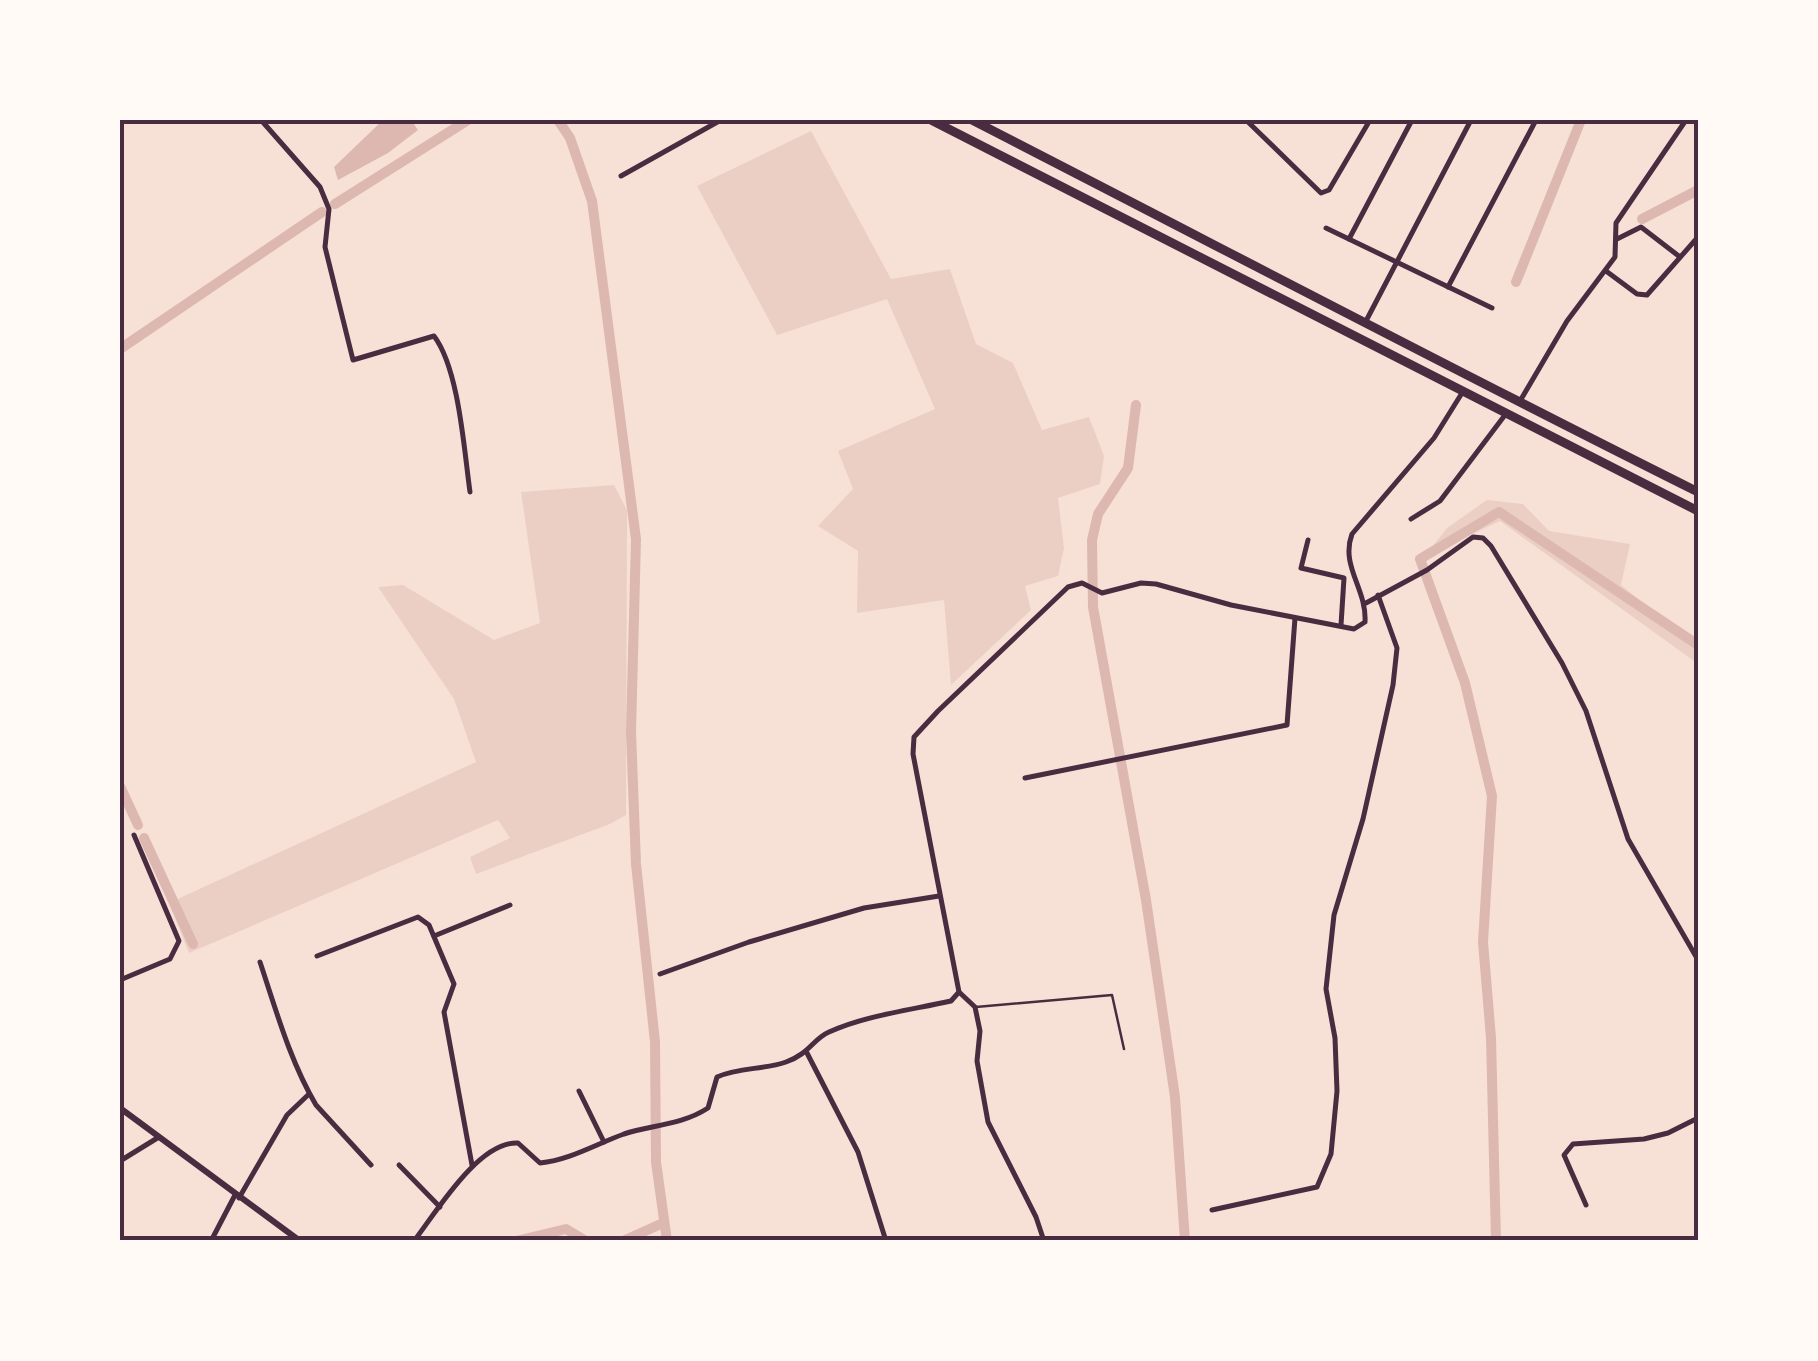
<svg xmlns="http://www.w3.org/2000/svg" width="1818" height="1361" viewBox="0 0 1818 1361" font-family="'Varela Round',sans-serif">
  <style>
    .green { fill: #ebcfc5 }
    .water { fill: #dcb8b0 }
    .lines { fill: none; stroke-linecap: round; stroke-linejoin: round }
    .canal { stroke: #dcb8b0; stroke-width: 10 }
    .service { stroke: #4a2c40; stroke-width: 2.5 }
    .minor { stroke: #4a2c40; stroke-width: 5 }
    .tertiary { stroke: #4a2c40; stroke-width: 6 }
    .primary { stroke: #4a2c40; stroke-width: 9 }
    .neatline { fill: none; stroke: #4a2c40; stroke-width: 4 }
  </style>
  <rect width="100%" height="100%" fill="#f7e1d7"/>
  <!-- green -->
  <g class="green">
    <polygon points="811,131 891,279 950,269 976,344 1013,363 1042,430 1089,417 1104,456 1100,484 1058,498 1064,548 1058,576 1025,586 1031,610 951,685 944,600 857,613 858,551 818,526 853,489 838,451 935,409 887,299 777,335 697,186"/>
    <polygon points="614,485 627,510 626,815 610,824 476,874 470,857 510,838 498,820 189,953 169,903 476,762 454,699 378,587 403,585 494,640 540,623 521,492"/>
    <polygon points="1487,500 1523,504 1549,531 1630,544 1621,585 1698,648 1698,664 1500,521 1424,557 1447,528"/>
  </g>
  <!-- water -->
  <polygon class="water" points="383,120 411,120 418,130 388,153 338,180 334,167"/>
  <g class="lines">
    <!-- canal -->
    <g class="canal">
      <polyline points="558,120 570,138 592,201 636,539 631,732 636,864 655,1042 656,1162 667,1241"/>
      <polyline points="335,204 468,120"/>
      <polyline points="1642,219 1698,190"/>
      <polyline points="1516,282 1581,120"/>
      <polyline points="120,349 322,212"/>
      <polyline points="1136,405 1128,468 1098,514 1092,540 1093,607 1146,900 1175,1097 1185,1241"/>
      <polyline points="120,786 138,825"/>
      <polyline points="144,838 193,944"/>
      <polyline points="516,1241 566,1229 586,1241"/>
      <polyline points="623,1241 663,1223"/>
      <polyline points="1496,1241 1491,1038 1483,942 1492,796 1465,683 1420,559 1499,512 1698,645"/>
    </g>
    <!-- service -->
    <polyline class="service" points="976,1007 1112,995 1124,1049"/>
    <!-- minor -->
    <g class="minor">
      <path d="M261,120L320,187L329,209L325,247L353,360L434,336C459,369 464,450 470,492"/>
      <polyline points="1246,120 1321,193 1329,190 1370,120"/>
      <polyline points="1693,120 1698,124"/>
      <polyline points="120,121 121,120"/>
      <polyline points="621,176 721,120"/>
      <polyline points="1326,228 1492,308"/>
      <polyline points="1349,239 1412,120"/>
      <polyline points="1617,239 1641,227 1680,257"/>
      <polyline points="1606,271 1637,294 1647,295 1698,237"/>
      <polyline points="1448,287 1536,120"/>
      <polyline points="1366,321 1471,120"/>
      <polyline points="1520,401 1567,321 1615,257 1616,223 1686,120"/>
      <polyline points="1411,519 1440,501 1505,415"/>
      <polyline points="1308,540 1301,568 1344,578 1341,625"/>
      <polyline points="1366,603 1427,570 1473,537 1483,538 1491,546 1562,663 1586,711 1628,839 1698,960"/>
      <polyline points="1025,778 1287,725 1295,618"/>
      <polyline points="434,936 510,905"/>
      <polyline points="317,956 418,917 429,925 454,984 444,1012 472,1165"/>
      <path d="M260,962C276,1010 290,1061 316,1105L371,1165"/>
      <polyline points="660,974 749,942 864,908 939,896"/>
      <polyline points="120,980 170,959 179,941 134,835"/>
      <polyline points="959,992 975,1007 980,1031 977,1061 988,1122 1036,1217 1044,1241"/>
      <polyline points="807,1053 858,1152 886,1241"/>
      <polyline points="579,1091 604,1142"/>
      <polyline points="120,1161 159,1137"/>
      <polyline points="399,1165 440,1207"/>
      <polyline points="239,1198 287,1115 309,1094"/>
      <polyline points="1586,1205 1564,1155 1573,1144 1644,1139 1668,1133 1698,1118"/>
      <polyline points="1212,1210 1317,1187 1331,1154 1337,1091 1335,1038 1326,989 1334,915 1363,819 1393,685 1397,648 1378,595"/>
      <polyline points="211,1241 235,1195"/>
      <path d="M414,1241C437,1211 479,1141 518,1143L540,1163C570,1160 596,1144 624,1134C652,1125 682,1125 708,1108L717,1077C739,1067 763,1070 786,1062C809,1054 813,1039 829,1032C867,1015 911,1010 951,1001L959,992L913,754L914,737L938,711L1068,587L1082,583L1102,593L1141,583L1156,584L1231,605L1354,629L1365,622C1367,589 1340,566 1352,534L1434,438L1462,393"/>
      <polyline points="1102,1241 1107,1239"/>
    </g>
    <!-- tertiary -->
    <polyline class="tertiary" points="120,1108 300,1241"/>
    <!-- primary -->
    <g class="primary">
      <polyline points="931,120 1698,511"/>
      <path d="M972,120C1214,244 1455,371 1698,492"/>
    </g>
  </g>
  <!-- border -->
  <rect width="1818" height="1361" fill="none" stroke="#fffaf5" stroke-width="245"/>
  <rect x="122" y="122" width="1574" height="1116" class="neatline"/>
</svg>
